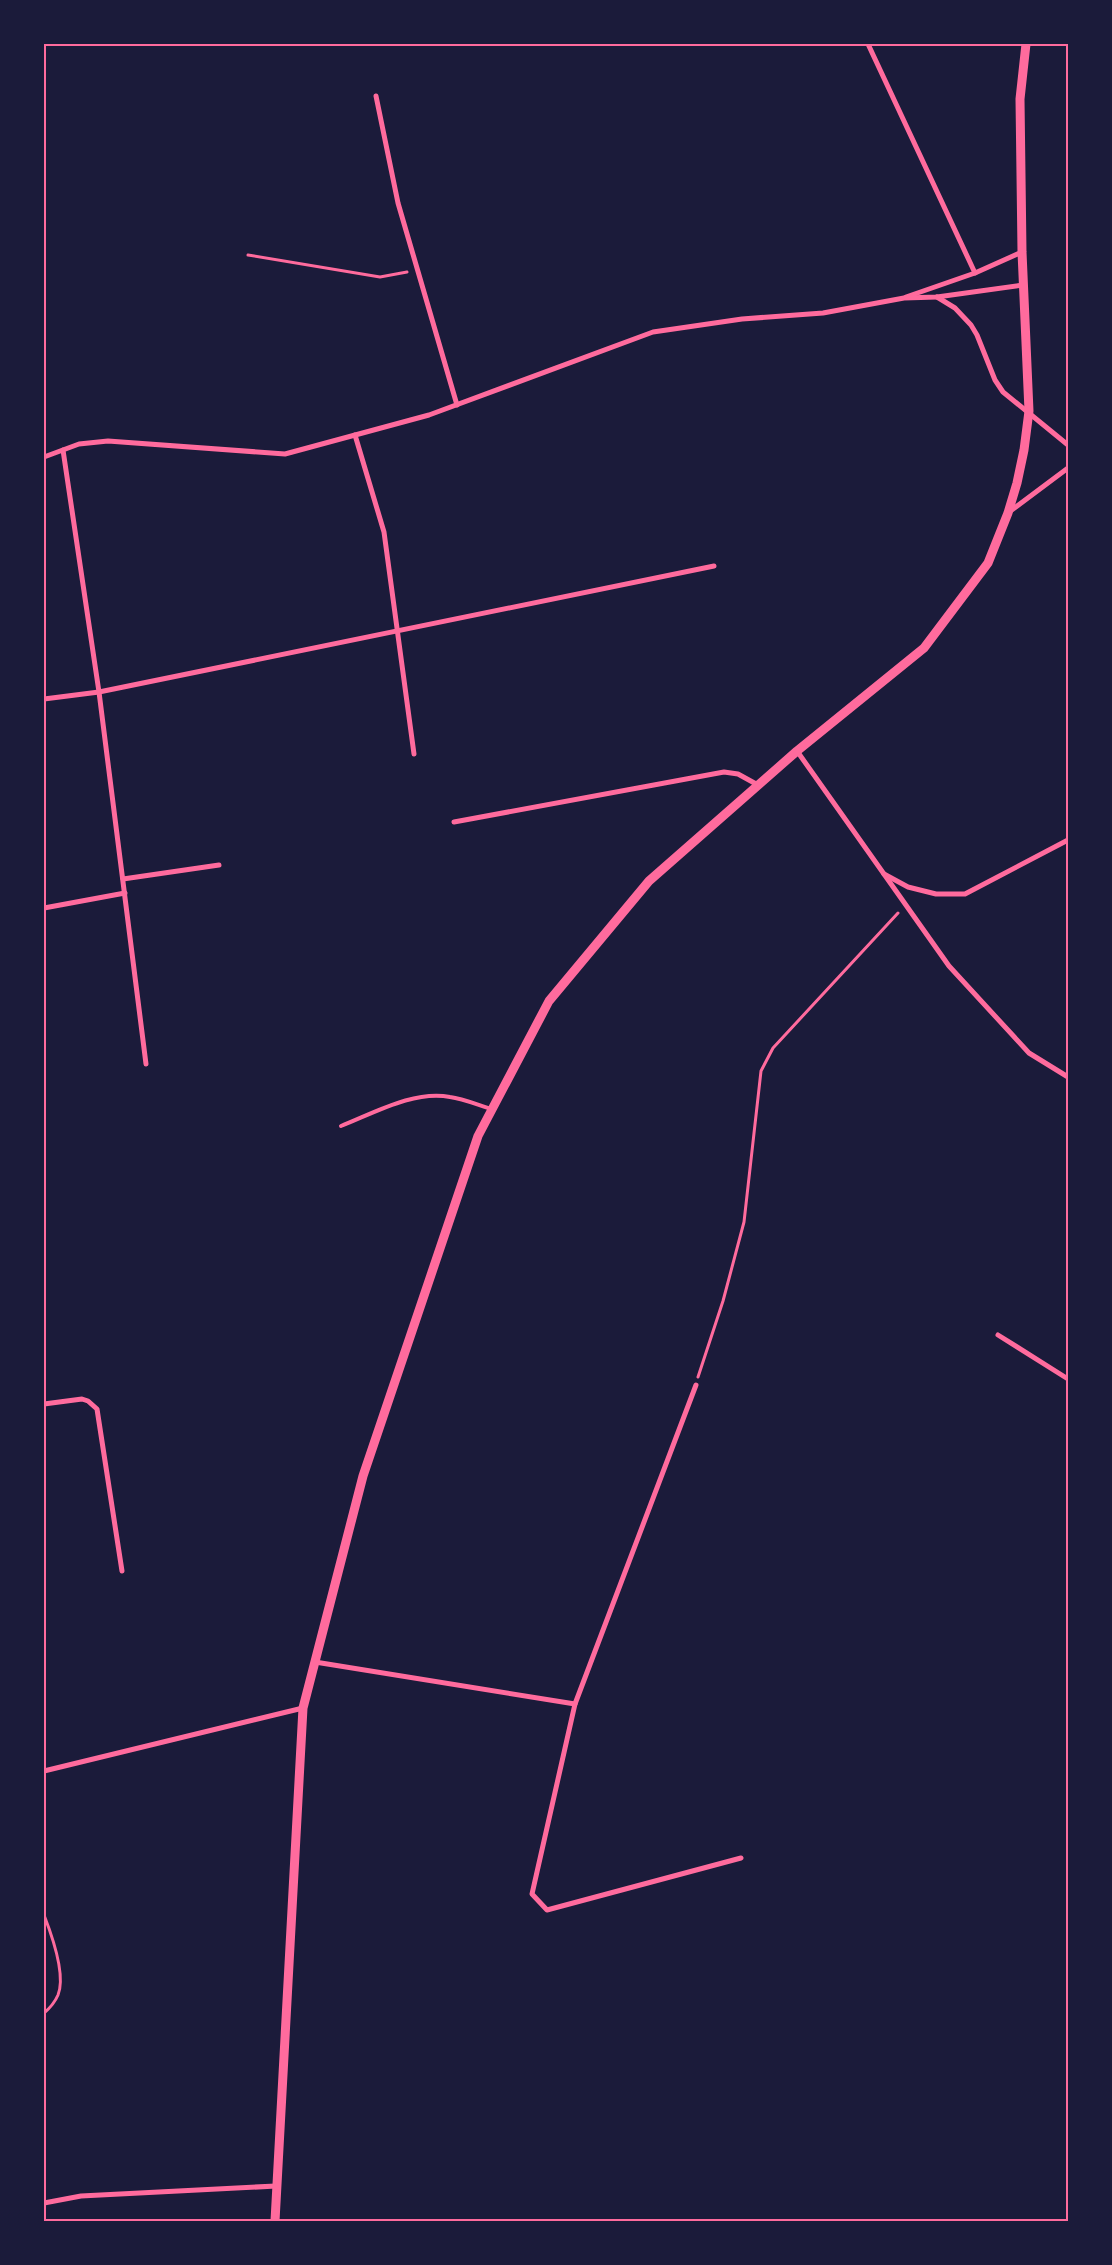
<svg xmlns="http://www.w3.org/2000/svg" width="1112" height="2265" viewBox="0 0 1112 2265" font-family="'Fira Sans Condensed',sans-serif">
  <style>
    .lines { fill: none; stroke-linecap: round; stroke-linejoin: round }
    .path { stroke: #ff6b9d; stroke-width: 3 }
    .service { stroke: #ff6b9d; stroke-width: 4 }
    .minor { stroke: #ff6b9d; stroke-width: 5 }
    .tertiary { stroke: #ff6b9d; stroke-width: 9 }
    .neatline { fill: none; stroke: #ff6b9d; stroke-width: 2 }
  </style>
  <rect width="100%" height="100%" fill="#1b1b3a"/>
  <g class="lines">
    <!-- path -->
    <g class="path">
      <polyline points="248,255 380,277 407,272"/>
      <polyline points="698,1377 723,1301 744,1222 761,1071 773,1048 898,913"/>
      <path d="M44,1915C51,1933 66,1975 58,1995C55,2002 50,2008 44,2013"/>
    </g>
    <!-- service -->
    <path class="service" d="M341,1126C374,1113 414,1090 450,1097C464,1099 478,1105 492,1109"/>
    <!-- minor -->
    <g class="minor">
      <polyline points="868,44 975,273"/>
      <polyline points="376,96 398,203 457,405"/>
      <polyline points="906,297 975,273 1022,252"/>
      <polyline points="937,297 955,308 971,325 977,335 995,380 1003,392 1068,445"/>
      <polyline points="355,435 384,532 414,754"/>
      <polyline points="63,450 99,692 146,1064"/>
      <polyline points="44,457 79,444 108,441 285,454 429,415 653,332 742,319 823,313 904,298 937,297 1023,285"/>
      <polyline points="1009,512 1068,468"/>
      <polyline points="44,699 99,692 714,566"/>
      <polyline points="797,751 949,966 1029,1053 1068,1077"/>
      <polyline points="454,822 724,772 738,774 758,785"/>
      <polyline points="884,874 908,887 936,894 965,894 1068,840"/>
      <polyline points="123,879 219,865"/>
      <polyline points="44,908 125,893"/>
      <polyline points="998,1335 1068,1379"/>
      <polyline points="44,1404 82,1399 88,1401 97,1409 122,1571"/>
      <polyline points="315,1662 575,1704 696,1385"/>
      <polyline points="575,1704 532,1894 547,1910 741,1858"/>
      <polyline points="44,1771 303,1708"/>
      <polyline points="44,2203 81,2196 276,2186"/>
    </g>
    <!-- tertiary -->
    <polyline class="tertiary" points="275,2221 303,1708 363,1476 478,1136 549,1001 649,881 797,751 924,648 988,563 1008,513 1017,483 1024,450 1029,411 1022,252 1020,99 1026,44"/>
  </g>
  <!-- border -->
  <rect width="1112" height="2265" fill="none" stroke="#1b1b3a" stroke-width="90"/>
  <rect x="45" y="45" width="1022" height="2175" class="neatline"/>
</svg>
